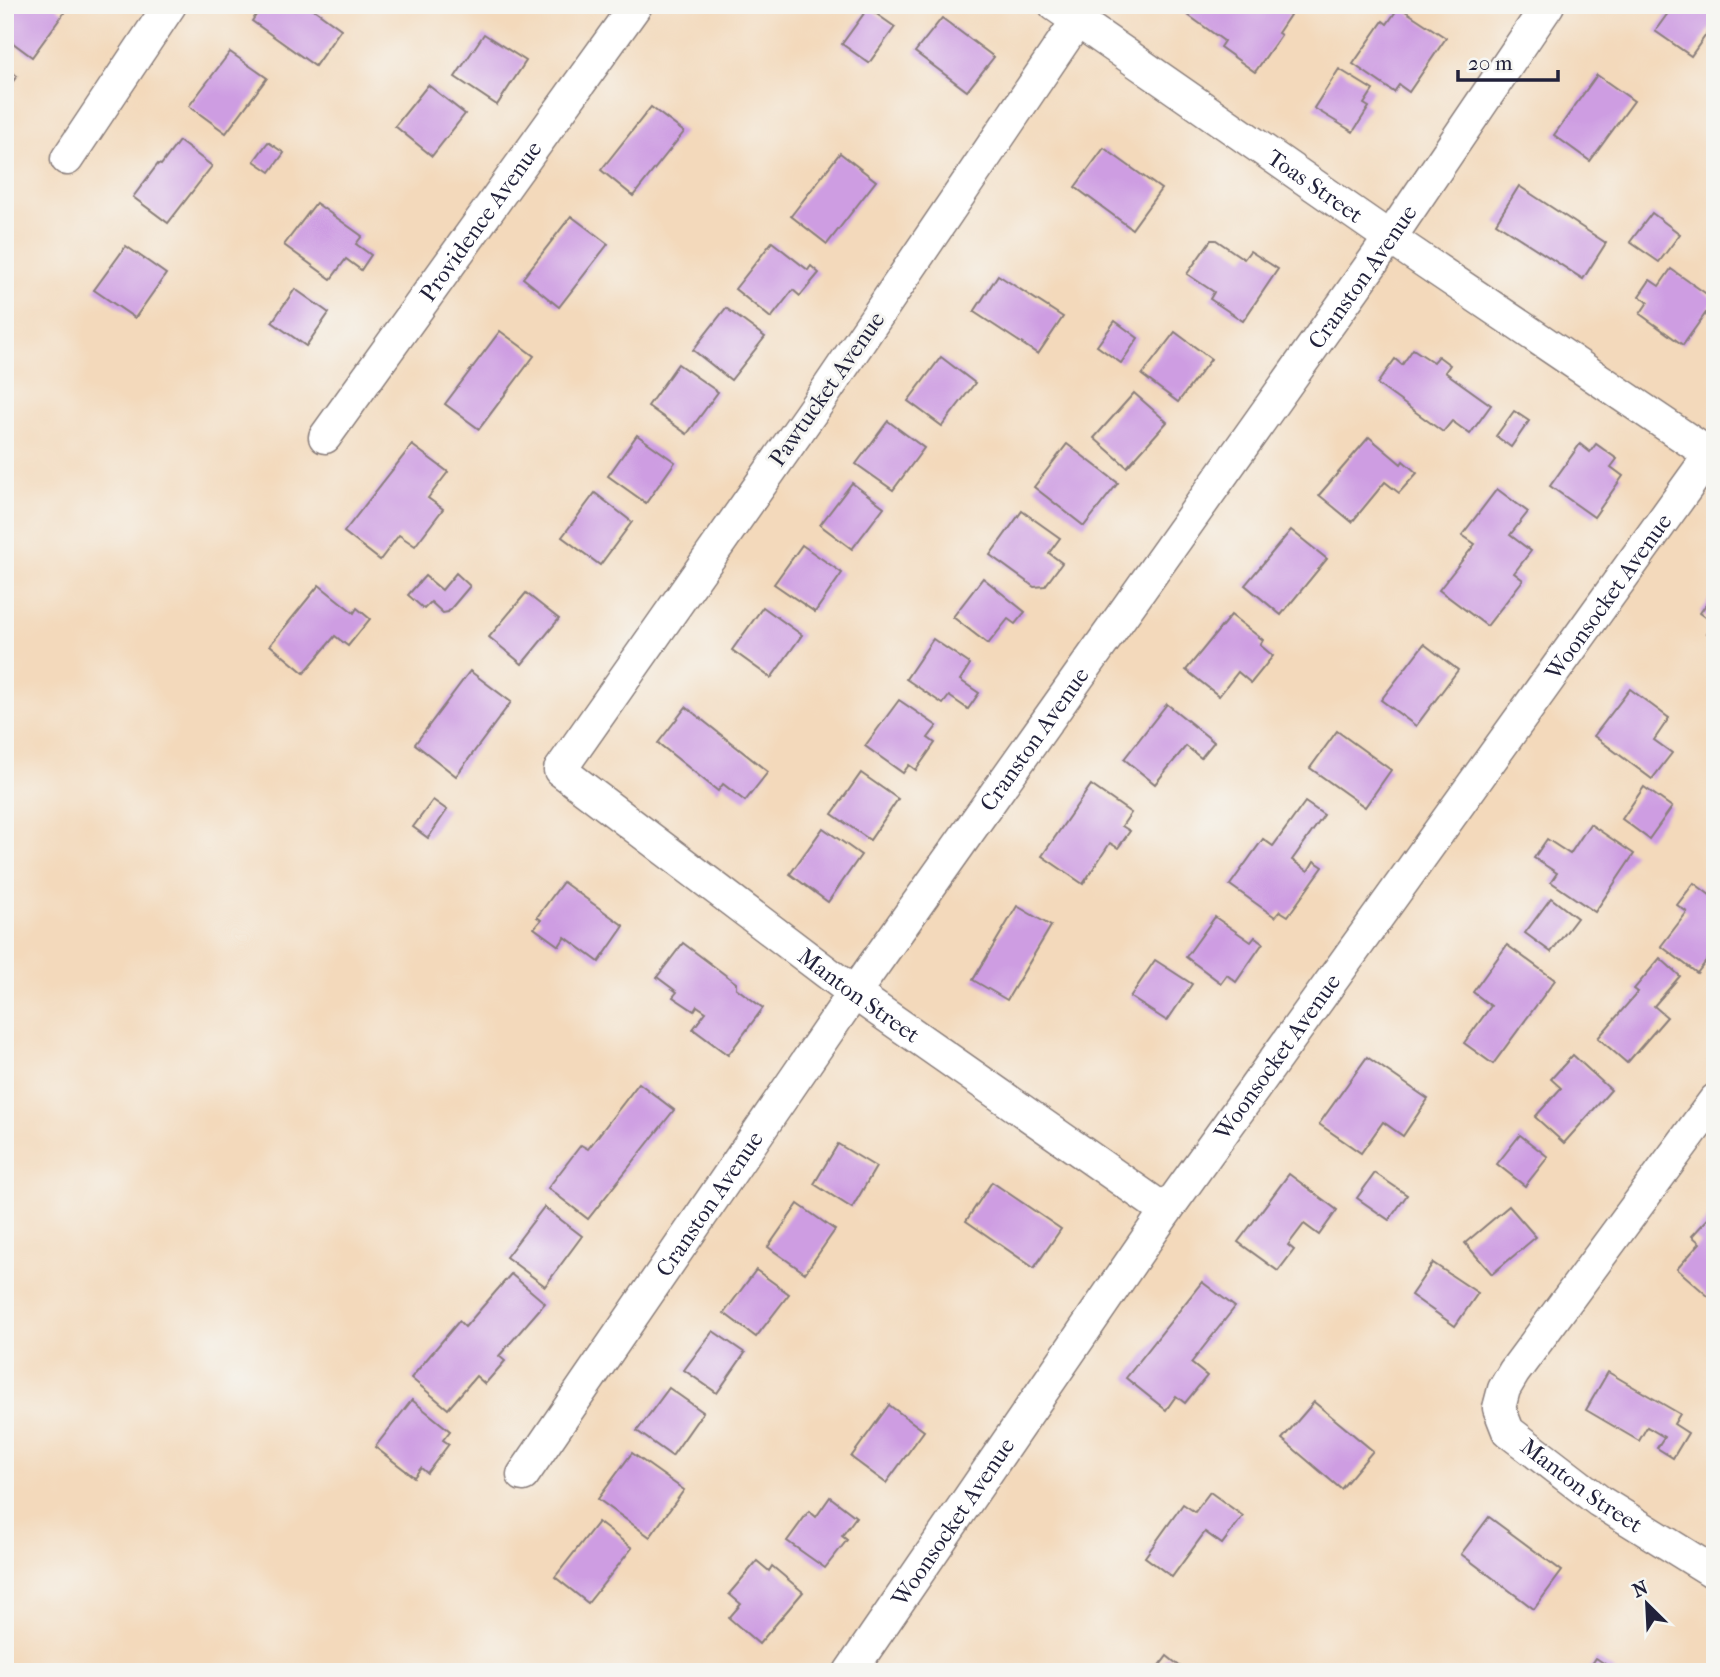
<svg xmlns="http://www.w3.org/2000/svg" width="1720" height="1677" viewBox="0 0 1720 1677" font-family="'IM FELL French Canon',serif">
  <style>
    .building { fill: #ce9de2 }
    .lines { fill: none; stroke-linecap: round; stroke-linejoin: round }
    .minor-casing { stroke: #8a7e7b; stroke-width: 35 }
    .minor { stroke: #fff; stroke-width: 32 }
    .labels { text-anchor: middle; dominant-baseline: central; stroke-width: 6; stroke-linejoin: round; paint-order: stroke }
    .street-label { font-size: 23px; fill: #22223b; stroke: #f6f6f2 }
  </style>
  <rect width="100%" height="100%" fill="#f6f6f2"/>
  <filter id="ink" filterUnits="userSpaceOnUse"><feTurbulence type="fractalNoise" baseFrequency=".0143" numOctaves="2"/><feDisplacementMap in="SourceGraphic" scale="14" xChannelSelector="R" yChannelSelector="G"/><feConvolveMatrix kernelMatrix="1 2 1 2 8 2 1 2 1" color-interpolation-filters="sRGB"/></filter>
  <filter id="wash" filterUnits="userSpaceOnUse"><feTurbulence type="fractalNoise" baseFrequency=".00686" numOctaves="4" result="noise"/><feDisplacementMap in="SourceGraphic" scale="28" xChannelSelector="R" yChannelSelector="G"/><feGaussianBlur stdDeviation="1.57" result="paint"/><feColorMatrix in="noise" values="0 0 0 0 0 0 0 0 0 0 0 0 0 0 0 0 0 1.4 0 .05"/><feComposite in="paint" operator="in"/></filter>
  <g filter="url(#wash)">
    <rect width="100%" height="100%" fill="#f3d9bb"/>
    <g id="blocks">
      <!-- building -->
      <g class="building">
        <polygon points="11,5 54,5 64,13 32,57 5,37 5,13"/>
        <polygon points="263,5 308,5 341,29 315,66 252,21"/>
        <polygon points="1174,5 1277,5 1290,15 1278,33 1281,35 1255,72 1220,47 1224,41"/>
        <polygon points="1674,5 1715,5 1715,22 1691,56 1655,31"/>
        <polygon points="1399,7 1446,38 1409,92 1399,85 1394,92 1353,64 1383,21 1387,24"/>
        <polygon points="868,8 895,27 869,63 842,44"/>
        <polygon points="942,18 994,57 967,91 915,52"/>
        <polygon points="484,34 526,61 497,105 455,77"/>
        <polygon points="230,52 267,78 226,133 189,106"/>
        <polygon points="5,67 17,76 5,92"/>
        <polygon points="1339,69 1373,90 1364,104 1369,107 1353,132 1314,108"/>
        <polygon points="1597,75 1634,101 1590,161 1554,135"/>
        <polygon points="428,85 465,114 432,156 395,126"/>
        <polygon points="651,107 684,132 633,196 601,170"/>
        <polygon points="179,141 212,166 168,223 133,197 158,164 161,165"/>
        <polygon points="268,142 284,153 270,172 254,161"/>
        <polygon points="1104,148 1161,189 1132,229 1075,187"/>
        <polygon points="840,153 876,181 827,244 791,216"/>
        <polygon points="1519,186 1606,243 1583,279 1496,223"/>
        <polygon points="316,203 362,236 356,244 371,255 361,270 346,259 331,279 284,245"/>
        <polygon points="1652,213 1680,234 1659,262 1630,242"/>
        <polygon points="571,216 608,244 559,307 523,278"/>
        <polygon points="1211,240 1216,240 1244,259 1250,251 1278,269 1243,321 1210,299 1214,292 1187,274"/>
        <polygon points="772,242 808,270 811,266 819,273 800,296 793,290 771,318 735,289"/>
        <polygon points="126,246 166,274 135,318 94,290"/>
        <polygon points="1671,269 1715,300 1683,345 1640,314 1648,302 1639,296 1650,280 1659,286"/>
        <polygon points="998,275 1063,317 1038,354 974,312"/>
        <polygon points="295,289 329,313 306,346 272,322"/>
        <polygon points="726,308 765,337 731,380 693,350"/>
        <polygon points="1115,321 1138,338 1121,363 1097,346"/>
        <polygon points="500,331 534,356 479,429 445,404"/>
        <polygon points="1175,332 1211,359 1178,402 1142,375"/>
        <polygon points="1413,349 1433,362 1438,356 1450,365 1445,372 1491,405 1470,434 1452,421 1443,432 1377,384 1395,359 1402,365"/>
        <polygon points="941,357 975,383 942,426 908,401"/>
        <polygon points="678,364 718,392 687,434 648,406"/>
        <polygon points="1134,393 1167,422 1127,467 1094,438"/>
        <polygon points="1514,411 1529,421 1511,447 1496,436"/>
        <polygon points="888,421 924,448 893,490 856,464"/>
        <polygon points="637,435 675,462 646,503 608,476"/>
        <polygon points="1369,437 1401,464 1403,461 1417,473 1399,493 1385,482 1352,522 1319,495"/>
        <polygon points="1067,444 1118,483 1084,526 1034,487"/>
        <polygon points="1580,444 1590,452 1596,444 1617,459 1611,467 1623,476 1594,517 1550,486"/>
        <polygon points="412,445 448,472 428,498 443,509 415,546 399,535 380,560 344,532"/>
        <polygon points="852,483 884,507 852,549 820,525"/>
        <polygon points="1497,489 1528,512 1510,535 1531,551 1514,573 1523,580 1487,626 1439,590 1475,544 1462,535"/>
        <polygon points="595,493 632,522 600,565 562,537"/>
        <polygon points="1022,511 1060,538 1049,553 1062,563 1045,586 1034,587 990,555"/>
        <polygon points="1291,530 1327,559 1281,615 1245,585"/>
        <polygon points="802,545 842,573 815,612 774,584"/>
        <polygon points="456,573 470,586 448,612 443,613 431,602 424,609 408,595 425,576 442,590"/>
        <polygon points="983,578 1025,612 1015,624 1008,619 988,644 953,617"/>
        <polygon points="319,585 354,613 357,608 370,619 348,646 335,636 304,673 270,645"/>
        <polygon points="1715,592 1715,638 1707,633 1714,623 1700,613"/>
        <polygon points="526,593 559,619 522,664 489,637"/>
        <polygon points="763,607 802,635 771,678 732,650"/>
        <polygon points="1231,615 1263,640 1260,645 1273,656 1251,683 1238,672 1219,696 1186,670"/>
        <polygon points="933,639 970,664 960,680 979,693 968,709 949,696 943,704 906,679"/>
        <polygon points="1424,644 1458,670 1416,726 1381,700"/>
        <polygon points="470,671 511,702 456,776 415,744"/>
        <polygon points="1630,689 1669,718 1654,740 1672,753 1652,779 1594,736"/>
        <polygon points="899,700 937,726 928,738 935,743 916,770 909,765 903,773 865,746"/>
        <polygon points="1167,704 1214,742 1201,758 1186,746 1155,784 1124,759"/>
        <polygon points="686,707 768,772 745,801 723,784 718,791 658,743"/>
        <polygon points="1337,731 1391,770 1365,807 1310,768"/>
        <polygon points="861,773 898,799 870,840 832,814"/>
        <polygon points="1091,785 1131,813 1122,826 1130,831 1118,848 1110,843 1083,884 1042,856"/>
        <polygon points="1644,787 1672,807 1649,839 1622,819"/>
        <polygon points="433,800 447,810 428,838 413,827"/>
        <polygon points="1305,802 1324,815 1292,860 1308,871 1314,861 1323,867 1288,916 1280,911 1275,917 1230,885 1263,839 1273,846"/>
        <polygon points="1590,824 1634,854 1595,912 1551,882 1557,873 1534,858 1547,839 1570,854"/>
        <polygon points="823,828 861,855 828,902 790,874"/>
        <polygon points="563,882 624,926 599,962 565,937 559,946 534,928 541,920 537,917"/>
        <polygon points="1694,883 1715,899 1715,950 1697,973 1661,946 1687,912 1677,905"/>
        <polygon points="1551,898 1577,918 1551,952 1525,933"/>
        <polygon points="1017,906 1051,926 1007,1000 973,980"/>
        <polygon points="1215,917 1251,942 1255,937 1263,943 1236,982 1227,975 1221,983 1186,957"/>
        <polygon points="683,943 736,983 736,988 763,1008 728,1055 693,1029 706,1012 697,1006 694,1011 673,997 677,992 657,977"/>
        <polygon points="1507,945 1555,980 1493,1064 1464,1043 1491,1006 1473,992"/>
        <polygon points="1660,958 1680,976 1654,1006 1667,1017 1627,1063 1598,1038 1638,992 1634,989"/>
        <polygon points="1155,960 1192,984 1167,1021 1130,997"/>
        <polygon points="1573,1055 1611,1090 1564,1143 1535,1117 1561,1088 1551,1079"/>
        <polygon points="1367,1057 1428,1099 1403,1136 1383,1122 1361,1153 1319,1124"/>
        <polygon points="639,1083 674,1110 588,1219 548,1188 581,1145 588,1149"/>
        <polygon points="1520,1135 1548,1157 1525,1186 1497,1164"/>
        <polygon points="838,1144 876,1167 852,1208 814,1184"/>
        <polygon points="1375,1173 1407,1195 1389,1220 1357,1198"/>
        <polygon points="1289,1174 1337,1210 1319,1235 1304,1224 1288,1245 1294,1250 1278,1271 1238,1242"/>
        <polygon points="992,1182 1061,1229 1034,1268 966,1221"/>
        <polygon points="798,1204 835,1230 805,1273 768,1247"/>
        <polygon points="1509,1206 1536,1237 1492,1274 1465,1243"/>
        <polygon points="544,1207 582,1236 545,1286 506,1257"/>
        <polygon points="1715,1211 1715,1291 1709,1297 1677,1269 1700,1243 1692,1236"/>
        <polygon points="1433,1263 1478,1293 1455,1326 1411,1295"/>
        <polygon points="756,1270 789,1294 756,1337 724,1313"/>
        <polygon points="511,1274 545,1303 499,1356 505,1361 485,1384 476,1376 448,1409 411,1378 459,1321 465,1327"/>
        <polygon points="1202,1282 1235,1307 1191,1363 1207,1376 1185,1403 1176,1396 1166,1410 1126,1378"/>
        <polygon points="713,1331 745,1353 717,1393 684,1370"/>
        <polygon points="1608,1372 1680,1414 1674,1424 1688,1433 1673,1458 1657,1448 1664,1437 1647,1427 1639,1441 1586,1410"/>
        <polygon points="669,1388 703,1412 672,1456 637,1431"/>
        <polygon points="412,1400 450,1431 443,1440 449,1444 427,1473 421,1468 414,1477 375,1447"/>
        <polygon points="1314,1402 1373,1451 1341,1489 1282,1439"/>
        <polygon points="889,1405 924,1431 886,1483 851,1457"/>
        <polygon points="632,1453 684,1490 650,1537 598,1499"/>
        <polygon points="1210,1492 1243,1516 1222,1544 1205,1532 1172,1577 1145,1557 1183,1504 1195,1512"/>
        <polygon points="830,1497 856,1517 842,1536 847,1540 825,1568 787,1541 809,1511 816,1517"/>
        <polygon points="1489,1517 1562,1571 1534,1609 1461,1554"/>
        <polygon points="598,1522 632,1548 588,1603 555,1577"/>
        <polygon points="757,1561 769,1571 772,1566 803,1592 759,1644 729,1618 741,1604 729,1594"/>
        <polygon points="1167,1656 1187,1672 1155,1672"/>
        <polygon points="1596,1658 1617,1672 1587,1672"/>
      </g>
    </g>
  </g>
  <g filter="url(#ink)">
    <use href="#blocks" fill-opacity="0" stroke="#8a7e7b" stroke-width="2"/>
    <g class="lines">
      <defs>
        <g id="minor">
          <path id="s1" d="M1055,5L1390,238L1715,458"/>
          <path id="s2" d="M1088,5L820,400L560,770L854,993L1166,1211"/>
          <polyline points="67,159 170,5"/>
          <path id="s3" d="M325,437L636,5"/>
          <path id="s4" d="M1715,1100L1514,1372L1504,1389L1499,1408L1508,1431L1599,1501L1715,1573"/>
          <path id="s5" d="M523,1475L854,993L1390,238L1548,5"/>
          <path id="s6" d="M850,1672L1166,1211L1715,448"/>
        </g>
      </defs>
      <!-- minor casing -->
      <use href="#minor" class="minor-casing"/>
      <!-- minor -->
      <use href="#minor" class="minor"/>
    </g>
  </g>
  <g class="labels">
    <!-- street labels -->
    <g class="street-label">
      <text stroke="none"><textPath href="#s1" startOffset="317">Toas Street</textPath></text>
      <text stroke="none"><textPath href="#s3" startOffset="266">Providence Avenue</textPath></text>
      <text stroke="none"><textPath href="#s5" startOffset="1463">Cranston Avenue</textPath></text>
      <text transform="translate(827 389) rotate(-55)">Pawtucket Avenue</text>
      <text stroke="none"><textPath href="#s6" startOffset="1316">Woonsocket Avenue</textPath></text>
      <text stroke="none"><textPath href="#s5" startOffset="896">Cranston Avenue</textPath></text>
      <text stroke="none"><textPath href="#s2" startOffset="1304">Manton Street</textPath></text>
      <text stroke="none"><textPath href="#s6" startOffset="749">Woonsocket Avenue</textPath></text>
      <text stroke="none"><textPath href="#s5" startOffset="329">Cranston Avenue</textPath></text>
      <text stroke="none"><textPath href="#s4" startOffset="494">Manton Street</textPath></text>
      <text stroke="none"><textPath href="#s6" startOffset="182">Woonsocket Avenue</textPath></text>
    </g>
  </g>
  <!-- margin -->
  <rect width="1720" height="1677" fill="none" stroke="#f6f6f2" stroke-width="28"/>
  <!-- north arrow -->
  <g transform="translate(1647 1604) rotate(336)" stroke="#f6f6f2" stroke-width="5" paint-order="stroke">
  <path d="M0-5L12 26L0 18L-12 26Z" fill="#22223b"/>
  <text y="-10" font-size="19" font-weight="bold" text-anchor="middle" fill="#22223b">N</text>
  </g>
  <!-- scale -->
  <path d="M1458 70v10h100v-10" fill="none" stroke="#22223b" stroke-width="3.5"/>
  <text x="1468" y="70" font-size="21" fill="#22223b" stroke="#f6f6f2" stroke-width="5" paint-order="stroke">20 m</text>
</svg>
